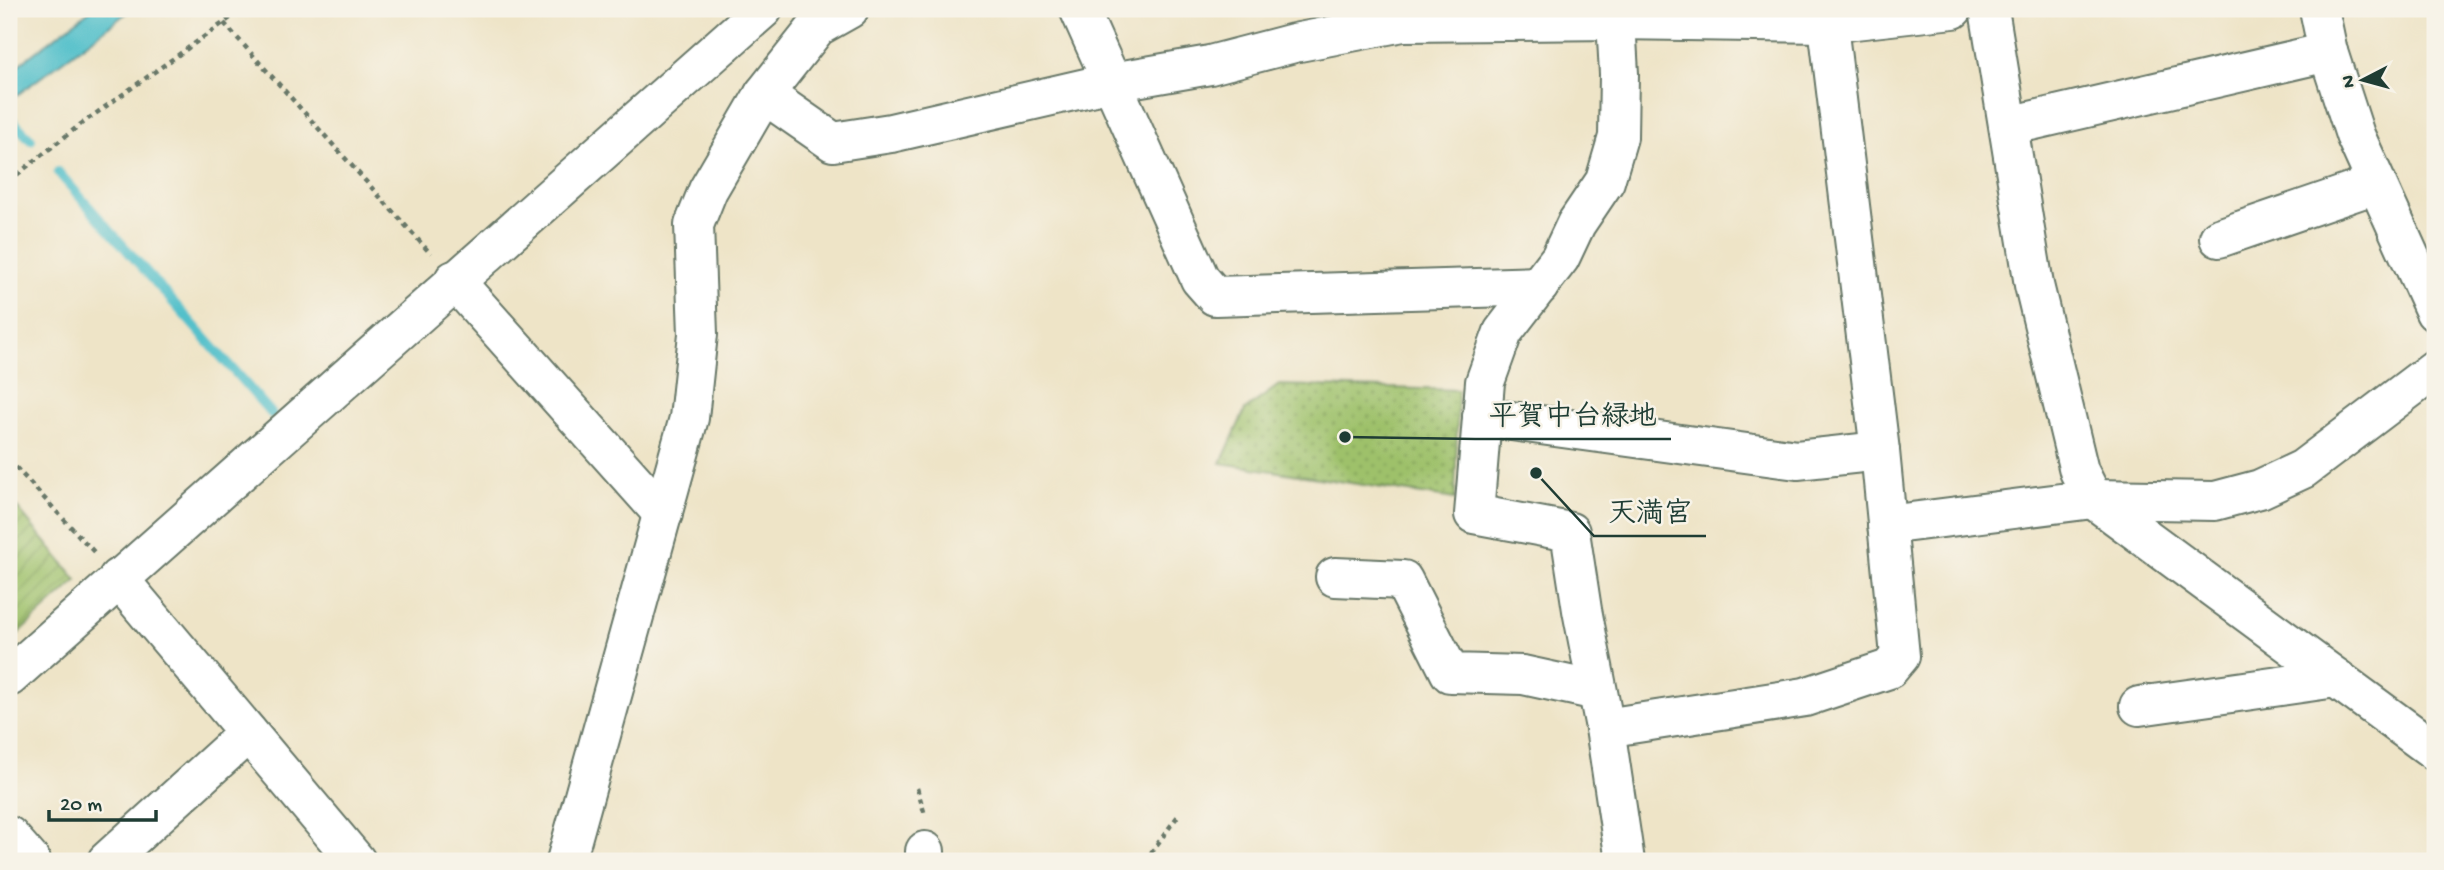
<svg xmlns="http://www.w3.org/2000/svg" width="2444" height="870" viewBox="0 0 2444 870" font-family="'Gochi Hand','Klee One',sans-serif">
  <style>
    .grass { fill: url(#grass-dots); stroke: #5e7f50; stroke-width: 2 }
    .garden { fill: url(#garden-furrows); stroke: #5e7f50; stroke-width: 2 }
    .water { fill: #52c0ca; stroke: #387e7f; stroke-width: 2 }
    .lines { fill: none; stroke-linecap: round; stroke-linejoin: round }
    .stream { stroke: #52c0ca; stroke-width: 10 }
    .minor-casing { stroke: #677767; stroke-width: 42 }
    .path { stroke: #677767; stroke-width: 4.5; stroke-dasharray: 5 5; stroke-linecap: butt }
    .minor { stroke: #fff; stroke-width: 38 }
    .leader { fill: none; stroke: #1f3d34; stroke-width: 2.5 }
    .callout-dot { fill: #1f3d34; stroke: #f7f3e8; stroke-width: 2.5 }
    .callout-label { font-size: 28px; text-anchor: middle; font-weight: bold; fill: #1f3d34; stroke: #f7f3e8; stroke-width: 5; stroke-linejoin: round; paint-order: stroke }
  </style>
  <defs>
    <pattern id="grass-dots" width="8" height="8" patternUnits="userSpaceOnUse" patternTransform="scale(1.75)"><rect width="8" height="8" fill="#9ec16b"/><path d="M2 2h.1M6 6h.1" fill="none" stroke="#809e59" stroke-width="1.8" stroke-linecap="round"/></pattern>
    <pattern id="garden-furrows" width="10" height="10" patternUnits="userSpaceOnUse" patternTransform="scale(1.75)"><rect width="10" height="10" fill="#9ec16b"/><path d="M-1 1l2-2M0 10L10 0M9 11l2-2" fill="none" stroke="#809e59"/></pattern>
  </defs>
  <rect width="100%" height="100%" fill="#f7f3e8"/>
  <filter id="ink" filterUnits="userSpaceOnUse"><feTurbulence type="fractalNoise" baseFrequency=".0143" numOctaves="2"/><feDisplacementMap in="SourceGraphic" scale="14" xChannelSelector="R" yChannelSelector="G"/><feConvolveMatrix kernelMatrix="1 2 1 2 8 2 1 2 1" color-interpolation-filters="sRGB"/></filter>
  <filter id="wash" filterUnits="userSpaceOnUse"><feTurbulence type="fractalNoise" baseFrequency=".00686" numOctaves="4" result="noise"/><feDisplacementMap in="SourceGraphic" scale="28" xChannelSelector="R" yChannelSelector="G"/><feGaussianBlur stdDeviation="1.57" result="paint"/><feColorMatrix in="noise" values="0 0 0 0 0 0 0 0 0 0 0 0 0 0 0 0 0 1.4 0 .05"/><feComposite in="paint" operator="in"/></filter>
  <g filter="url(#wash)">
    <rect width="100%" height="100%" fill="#eee4c7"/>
    <!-- grass -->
    <polygon class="grass" points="1279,385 1458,390 1455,499 1221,463 1245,410"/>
    <!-- garden -->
    <polygon class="garden" points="9,498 77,580 9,642"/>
    <!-- water -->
    <polygon class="water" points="92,9 132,9 9,101 9,72"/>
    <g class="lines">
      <!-- stream -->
      <g class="stream">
        <polyline points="9,117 31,140"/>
        <polyline points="58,172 272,414"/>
      </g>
    </g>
  </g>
  <g filter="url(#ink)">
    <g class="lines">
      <defs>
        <g id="minor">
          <polyline points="1079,9 1200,279 1215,296 1539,286"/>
          <polyline points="1611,9 1616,20 1619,74 1618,137 1605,181 1576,224 1560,258 1503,332 1485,382 1474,514 1570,532 1582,610 1605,728 1625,861"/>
          <polyline points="1989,9 2034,285 2079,471 2093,499 2435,751"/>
          <polyline points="2319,9 2328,52"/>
          <polyline points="764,94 833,142 891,133 1112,82 1210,65 1294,43 1403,22 1616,20 1828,23 1953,9"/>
          <polyline points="2009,126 2328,52 2355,135 2435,312"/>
          <polyline points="2219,238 2376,184"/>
          <polyline points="454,280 663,514"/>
          <polyline points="1482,417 1797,460 1880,451"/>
          <polyline points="1887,525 2093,499 2215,501 2260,489 2303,469 2435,369"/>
          <polyline points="1335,577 1403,580 1450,673 1523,675 1597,691"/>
          <polyline points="118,578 356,861"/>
          <polyline points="9,677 763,9"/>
          <polyline points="2139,706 2336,678"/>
          <polyline points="1605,728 1805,697 1889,669 1900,656 1880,451 1826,9"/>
          <polyline points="9,836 31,861"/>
          <polyline points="925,851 925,861"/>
          <polyline points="107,861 248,733"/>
          <polyline points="566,861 689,418 698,334 694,225 708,190 764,94 817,27 849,9"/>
        </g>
      </defs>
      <!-- minor casing -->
      <use href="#minor" class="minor-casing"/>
      <!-- path -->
      <g class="path">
        <polyline points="224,23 431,254"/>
        <polyline points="9,181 81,124 243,9"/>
        <polyline points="9,460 94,552"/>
        <polyline points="917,788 925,815"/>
        <polyline points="1145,861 1180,813"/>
        <polyline points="1281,861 1283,859"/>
      </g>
      <!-- minor -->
      <use href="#minor" class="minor"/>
    </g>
  </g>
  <!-- callouts -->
  <path class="leader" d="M1345 437L1475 439H1671M1536 473L1594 536H1706"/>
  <g class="callout-dot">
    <circle cx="1345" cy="437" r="7"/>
    <circle cx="1536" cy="473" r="7"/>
  </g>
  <g class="callout-label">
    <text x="1573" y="424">平賀中台緑地</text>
    <text x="1650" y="521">天満宮</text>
  </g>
  <!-- margin -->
  <rect width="2444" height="870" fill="none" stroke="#f7f3e8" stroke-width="35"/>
  <!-- north arrow -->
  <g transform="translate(2363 80) rotate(264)" stroke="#f7f3e8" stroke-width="5" paint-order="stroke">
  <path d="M0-5L12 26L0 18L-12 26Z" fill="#1f3d34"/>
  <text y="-10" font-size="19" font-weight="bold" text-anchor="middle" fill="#1f3d34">N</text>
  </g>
  <!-- scale -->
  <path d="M49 810v10h107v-10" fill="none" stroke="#1f3d34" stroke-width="3.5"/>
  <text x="60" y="810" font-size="21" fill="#1f3d34" stroke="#f7f3e8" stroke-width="5" paint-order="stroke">20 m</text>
</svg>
